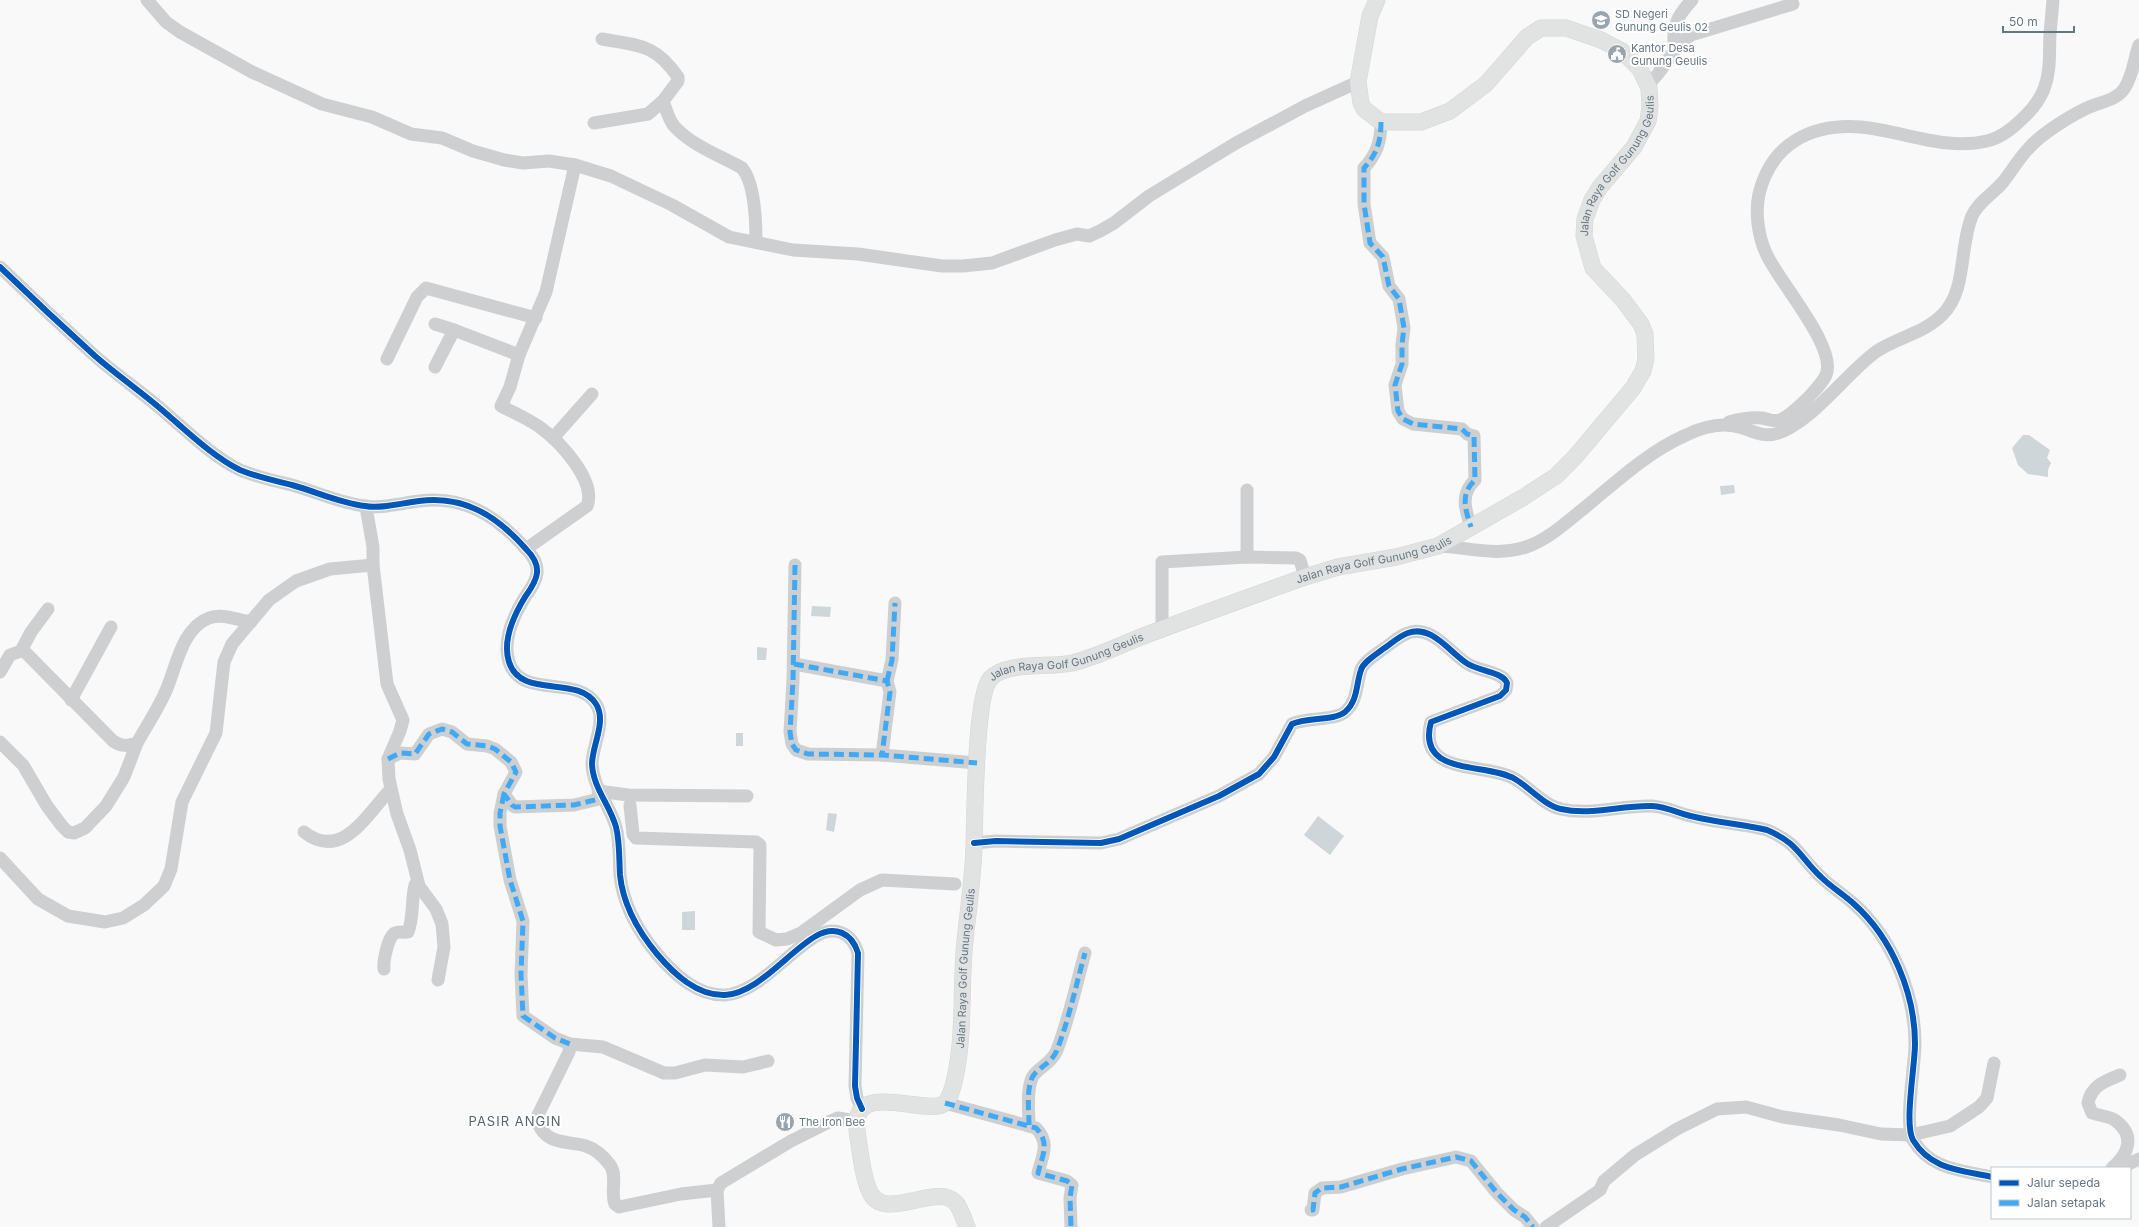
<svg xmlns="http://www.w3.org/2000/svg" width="2139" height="1227" viewBox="0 0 2139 1227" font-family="Inter,sans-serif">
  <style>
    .water { fill: #ced6d9 }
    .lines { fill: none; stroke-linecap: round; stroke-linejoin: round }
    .major-casing { stroke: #d5d6d7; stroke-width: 17 }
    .minor { stroke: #cecfd0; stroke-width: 13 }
    .major { stroke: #e1e2e2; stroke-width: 16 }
    .quiet { stroke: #3fa9f5; stroke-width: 5; stroke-dasharray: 10 5; stroke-linecap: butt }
    .cycleway-casing { stroke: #fff; stroke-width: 8 }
    .cycleway { stroke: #0057b8; stroke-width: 6 }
    .labels { text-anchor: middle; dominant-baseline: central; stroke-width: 4; stroke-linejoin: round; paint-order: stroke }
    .poi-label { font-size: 11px; fill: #657683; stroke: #fff; text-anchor: start }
    .street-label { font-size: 11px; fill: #657683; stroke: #fff }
    .quarter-label { font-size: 13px; letter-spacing: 1px; fill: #57646e; stroke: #fff }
  </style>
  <rect width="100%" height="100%" fill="#f9f9f9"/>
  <!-- water -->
  <g class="water">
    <polygon points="2023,435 2029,435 2050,450 2047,458 2051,463 2048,470 2048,477 2028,474 2018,465 2012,448"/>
    <polygon points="1734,485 1735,493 1721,495 1720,486"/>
    <polygon points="812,606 831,607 830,617 811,616"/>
    <polygon points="757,647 767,648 766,660 757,660"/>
    <rect x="736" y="733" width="7" height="13"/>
    <polygon points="828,813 837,814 834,832 826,830"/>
    <polygon points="1318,816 1344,836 1330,855 1304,835"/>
    <polygon points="695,911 695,930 682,930 682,912"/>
  </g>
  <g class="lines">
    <defs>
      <g id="major">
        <path id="s1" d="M967,1227C964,1220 961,1209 956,1203C937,1181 882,1225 869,1190C863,1176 861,1159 859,1144C858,1137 856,1129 857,1123C858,1081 929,1117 945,1103C951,1097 953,1086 955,1078C964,1038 961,993 964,952C967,916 973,882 974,846C975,817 975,697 990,679C1006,661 1050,668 1072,663C1097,657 1122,644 1146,635C1199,615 1252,596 1305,577L1338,567L1396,557L1438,546L1524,497L1556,476L1575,457L1633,388L1643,371L1646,359L1645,334L1641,324L1623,300L1593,268L1584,236L1585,219L1592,200L1600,187L1634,147L1648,121L1650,107L1649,88L1640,69L1622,51L1601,40L1566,28H1541L1527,37L1486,84L1450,111L1421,122H1381L1364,109L1361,103L1358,82L1370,16L1377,0"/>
      </g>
    </defs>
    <!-- major casing -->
    <use href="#major" class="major-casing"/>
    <!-- minor -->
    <g class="minor">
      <polyline points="147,0 166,22 180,32 252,72 322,104 372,117 411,134 442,138 473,151 504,160 523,163 549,161 575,165 611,176 672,205 729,237 793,250 858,254 942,266 963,266 992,263 1055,240 1077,234 1089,236 1100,231 1114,223 1149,196 1236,143 1305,106 1358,82"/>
      <path d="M602,39C640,46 655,44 678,77V81L663,101C666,109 669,120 674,126C692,146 721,156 742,168C755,183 756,223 756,242"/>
      <path d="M1675,50C1671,28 1677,16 1692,0"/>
      <path d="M1648,84C1665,71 1672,46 1691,35L1793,4"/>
      <path d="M1381,122C1381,141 1377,154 1364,168V204L1370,243L1383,257L1389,286L1399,299L1404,328L1402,344V364L1395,385L1398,411L1403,419L1413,424L1462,429L1467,434L1474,436L1475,480C1460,494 1465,509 1471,527"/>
      <polyline points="594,123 648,114 663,101"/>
      <path d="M0,267C31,297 63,327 95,356C119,377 146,395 169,416C191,435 214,457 240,470C257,477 275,481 292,485C317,492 340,503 365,506C382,509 401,503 419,501C464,495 497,516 526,549C532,555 538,564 537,573C536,582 530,590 525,597C514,615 502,640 509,662C521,700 577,674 596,704C607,721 592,746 592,764C593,788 610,805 616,827C620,843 619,859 620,875C623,905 638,931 657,954C674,974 697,996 725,995C758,993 788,952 816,936C835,925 852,933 858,953L855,1086L857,1098L862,1109"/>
      <polyline points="435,324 454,330 519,355"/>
      <polyline points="387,359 417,297 426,288 536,318"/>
      <polyline points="435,367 454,330"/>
      <path d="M1729,422C1739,419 1751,417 1762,418C1768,419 1774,422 1780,420C1790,416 1799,406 1807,399C1813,392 1822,384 1826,375C1838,347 1777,280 1766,253C1758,236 1755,212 1759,194C1771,144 1811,123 1861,127C1903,131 1945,151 1987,141C2001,138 2012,129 2022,119C2031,111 2039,101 2044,89C2051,71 2049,53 2050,34C2051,22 2052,11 2053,0"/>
      <polyline points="553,438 592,394"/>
      <polyline points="366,507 373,547 373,565 387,684 403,720 400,731 388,759 389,779 397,814 410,850 419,886 436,909 442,924 444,947 438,980"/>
      <path d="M1438,546C1467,547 1497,557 1526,547C1545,541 1562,526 1578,513C1612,486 1644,454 1684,436C1700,428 1721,422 1739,427C1751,430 1762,437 1775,434C1809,426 1847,372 1877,351C1898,337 1925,333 1943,314C1967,290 1959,247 1972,216C1978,202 1993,194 2003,182C2012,171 2019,158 2029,148C2041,134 2070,116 2087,108C2099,102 2116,101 2124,89C2133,76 2134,59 2139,45"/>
      <path d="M526,549L587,506C597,481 560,442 541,428C529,419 514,413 501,406L510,387L519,355L546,292L575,165"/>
      <polyline points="1247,557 1247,490"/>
      <polyline points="795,565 793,681 790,732 792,744 796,750 808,754 882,755 977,763"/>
      <polyline points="1162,629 1162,562 1247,557 1296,558 1300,560 1305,577"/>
      <polyline points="21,651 31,632 48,609"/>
      <polyline points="794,664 887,681 890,692 882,755"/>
      <path d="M0,672L10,655L21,651L26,653L113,741C122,747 128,746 137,743C146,727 156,712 164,695C176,671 180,629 209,618C223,613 237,620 251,622"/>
      <polyline points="887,681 892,660 895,603"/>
      <polyline points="71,700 111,627"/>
      <polyline points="0,742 23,765 47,806 62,826 68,832 74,833 85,828 106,806 124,777 137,743"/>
      <polyline points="388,759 400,753 415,754 429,734 442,729 452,732 467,744 487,746 495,749 511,762 516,772 504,794 512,805 515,807 574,805 603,798"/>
      <polyline points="598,791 628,795 747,796"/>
      <polyline points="504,794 500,813 500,826 510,880 523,921 521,974 523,1016 555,1038 570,1044 603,1047 664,1073 675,1073 705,1065 743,1067 768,1061"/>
      <polyline points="630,805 633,834 636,838 756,842 760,845 760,849 759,932 776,940 787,939 801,933 860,890 882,880 955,884"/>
      <path d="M304,832C342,862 367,814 391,789"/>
      <path d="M974,843L996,841L1101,843L1119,839L1219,796L1259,774L1274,757L1292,724C1307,717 1334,721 1345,712C1358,701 1356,684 1361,670C1363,662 1377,654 1383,649C1391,644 1399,636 1408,633C1432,624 1451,654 1468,664C1479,671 1503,672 1507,683L1506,690L1500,696L1431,722C1416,777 1487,762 1515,779C1529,787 1545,806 1561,809C1590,816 1621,805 1652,806C1668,807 1680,814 1695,817C1719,823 1744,824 1767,830C1798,843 1799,856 1821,877C1831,887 1843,894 1854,904C1892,938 1915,993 1915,1044C1915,1066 1904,1124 1913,1140C1931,1170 1961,1170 1992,1177"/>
      <polyline points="0,858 38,899 68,916 105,922 123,918 144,905 164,886 171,869 182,802 216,733 224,662 232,644 269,600 296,581 330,569 373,565"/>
      <path d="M384,969C383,962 388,936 395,933C399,931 404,933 408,932C414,917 411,900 415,885L418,883"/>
      <path d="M570,1044L569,1052L538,1115C537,1120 538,1124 541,1129C552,1145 569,1141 586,1146C595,1149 604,1157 610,1165C618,1176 610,1192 615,1204L619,1207L681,1194L717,1190L721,1183L791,1141L829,1122L838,1118L856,1121"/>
      <path d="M945,1103L1036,1128C1050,1143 1043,1154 1038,1173L1067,1181L1072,1185L1070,1198L1071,1227"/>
      <path d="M1029,1125C1029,1111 1026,1088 1033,1076C1039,1067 1052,1063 1057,1050C1069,1019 1076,985 1085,953"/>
      <path d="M2112,1168C2128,1155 2136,1136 2116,1121C2110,1116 2100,1116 2092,1113L2088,1103C2091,1086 2105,1081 2120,1075"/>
      <polyline points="2120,1168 2139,1159"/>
      <polyline points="717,1190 719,1227"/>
      <polyline points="1311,1210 1313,1210 1315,1193 1322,1188 1341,1187 1402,1169 1456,1157 1471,1161 1497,1193 1514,1210 1525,1217 1533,1227"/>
      <polyline points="1546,1227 1600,1190 1604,1181 1635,1155 1677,1129 1717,1109 1746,1107 1783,1117 1839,1125 1881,1134 1911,1135 1950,1126 1979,1107 1987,1098 1994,1063"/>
    </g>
    <!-- major -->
    <use href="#major" class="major"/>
    <!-- quiet -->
    <g class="quiet">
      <path d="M1381,122C1381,141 1377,154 1364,168V204L1370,243L1383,257L1389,286L1399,299L1404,328L1402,344V364L1395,385L1398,411L1403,419L1413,424L1462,429L1467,434L1474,436L1475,480C1460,494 1465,509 1471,527"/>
      <polyline points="795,565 793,681 790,732 792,744 796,750 808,754 882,755 977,763"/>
      <polyline points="794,664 887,681 890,692 882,755"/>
      <polyline points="887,681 892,660 895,603"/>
      <polyline points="388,759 400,753 415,754 429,734 442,729 452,732 467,744 487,746 495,749 511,762 516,772 504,794 512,805 515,807 574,805 603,798"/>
      <polyline points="504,794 500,813 500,826 510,880 523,921 521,974 523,1016 555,1038 570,1044"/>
      <path d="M945,1103L1036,1128C1050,1143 1043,1154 1038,1173L1067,1181L1072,1185L1070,1198L1071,1227"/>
      <path d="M1029,1125C1029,1111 1026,1088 1033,1076C1039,1067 1052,1063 1057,1050C1069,1019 1076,985 1085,953"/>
      <polyline points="1311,1210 1313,1210 1315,1193 1322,1188 1341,1187 1402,1169 1456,1157 1471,1161 1497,1193 1514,1210 1525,1217 1533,1227"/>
    </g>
    <defs>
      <g id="cycleway">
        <path d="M0,267C31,297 63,327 95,356C119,377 146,395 169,416C191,435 214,457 240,470C257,477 275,481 292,485C317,492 340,503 365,506C382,509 401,503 419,501C464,495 497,516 526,549C532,555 538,564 537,573C536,582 530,590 525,597C514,615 502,640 509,662C521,700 577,674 596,704C607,721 592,746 592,764C593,788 610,805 616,827C620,843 619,859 620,875C623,905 638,931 657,954C674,974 697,996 725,995C758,993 788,952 816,936C835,925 852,933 858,953L855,1086L857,1098L862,1109"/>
        <path d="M974,843L996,841L1101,843L1119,839L1219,796L1259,774L1274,757L1292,724C1307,717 1334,721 1345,712C1358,701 1356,684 1361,670C1363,662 1377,654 1383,649C1391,644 1399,636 1408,633C1432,624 1451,654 1468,664C1479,671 1503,672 1507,683L1506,690L1500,696L1431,722C1416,777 1487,762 1515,779C1529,787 1545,806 1561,809C1590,816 1621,805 1652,806C1668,807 1680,814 1695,817C1719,823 1744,824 1767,830C1798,843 1799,856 1821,877C1831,887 1843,894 1854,904C1892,938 1915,993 1915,1044C1915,1066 1904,1124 1913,1140C1931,1170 1961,1170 1992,1177"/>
      </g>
    </defs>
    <!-- cycleway casing -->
    <use href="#cycleway" class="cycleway-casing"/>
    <!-- cycleway -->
    <use href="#cycleway" class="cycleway"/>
  </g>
  <!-- icons -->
  <defs>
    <symbol id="school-disc" viewBox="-11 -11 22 22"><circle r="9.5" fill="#99a4ac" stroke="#fff"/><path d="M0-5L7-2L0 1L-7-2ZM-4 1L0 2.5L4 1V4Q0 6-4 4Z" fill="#fff"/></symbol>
    <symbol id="civic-disc" viewBox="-11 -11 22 22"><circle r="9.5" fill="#99a4ac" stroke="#fff"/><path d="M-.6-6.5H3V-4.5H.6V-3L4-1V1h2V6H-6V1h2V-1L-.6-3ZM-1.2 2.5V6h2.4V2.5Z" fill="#fff"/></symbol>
    <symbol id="restaurant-disc" viewBox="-11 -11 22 22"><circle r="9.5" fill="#99a4ac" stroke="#fff"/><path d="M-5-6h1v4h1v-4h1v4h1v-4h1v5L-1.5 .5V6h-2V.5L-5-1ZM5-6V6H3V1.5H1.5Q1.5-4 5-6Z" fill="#fff"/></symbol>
  </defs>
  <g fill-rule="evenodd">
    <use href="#school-disc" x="1590" y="9" width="22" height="22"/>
    <use href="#civic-disc" x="1606" y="43" width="22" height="22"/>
    <use href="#restaurant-disc" x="774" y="1111" width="22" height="22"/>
  </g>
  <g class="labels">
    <!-- poi labels -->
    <g class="poi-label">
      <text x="1615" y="14">SD Negeri<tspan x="1615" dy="13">Gunung Geulis 02</tspan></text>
      <text x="1631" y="48">Kantor Desa<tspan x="1631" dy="13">Gunung Geulis</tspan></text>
      <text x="799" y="1122">The Iron Bee</text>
    </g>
    <!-- street labels -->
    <g class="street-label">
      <text stroke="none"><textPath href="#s1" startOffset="1700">Jalan Raya Golf Gunung Geulis</textPath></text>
      <text stroke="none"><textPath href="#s1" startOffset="1125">Jalan Raya Golf Gunung Geulis</textPath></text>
      <text stroke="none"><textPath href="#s1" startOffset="801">Jalan Raya Golf Gunung Geulis</textPath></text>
      <text stroke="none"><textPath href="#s1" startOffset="429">Jalan Raya Golf Gunung Geulis</textPath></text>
    </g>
    <!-- quarter labels -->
    <g class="quarter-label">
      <text x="515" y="1121">PASIR ANGIN</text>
    </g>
  </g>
  <!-- legend -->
  <rect x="1991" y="1167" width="140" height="52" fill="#ffffff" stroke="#c1c8cd"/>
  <rect x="1999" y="1180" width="20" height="6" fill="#0057b8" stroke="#c1c8cd"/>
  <text x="2027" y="1187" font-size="12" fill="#657683">Jalur sepeda</text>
  <rect x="1999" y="1200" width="20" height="6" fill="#3fa9f5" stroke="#c1c8cd"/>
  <text x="2027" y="1207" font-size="12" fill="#657683">Jalan setapak</text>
  <!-- scale -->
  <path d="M2003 26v6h71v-6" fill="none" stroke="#657683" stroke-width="2"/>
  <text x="2009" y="26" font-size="12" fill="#657683" stroke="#ffffff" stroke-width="3" paint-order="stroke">50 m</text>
</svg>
